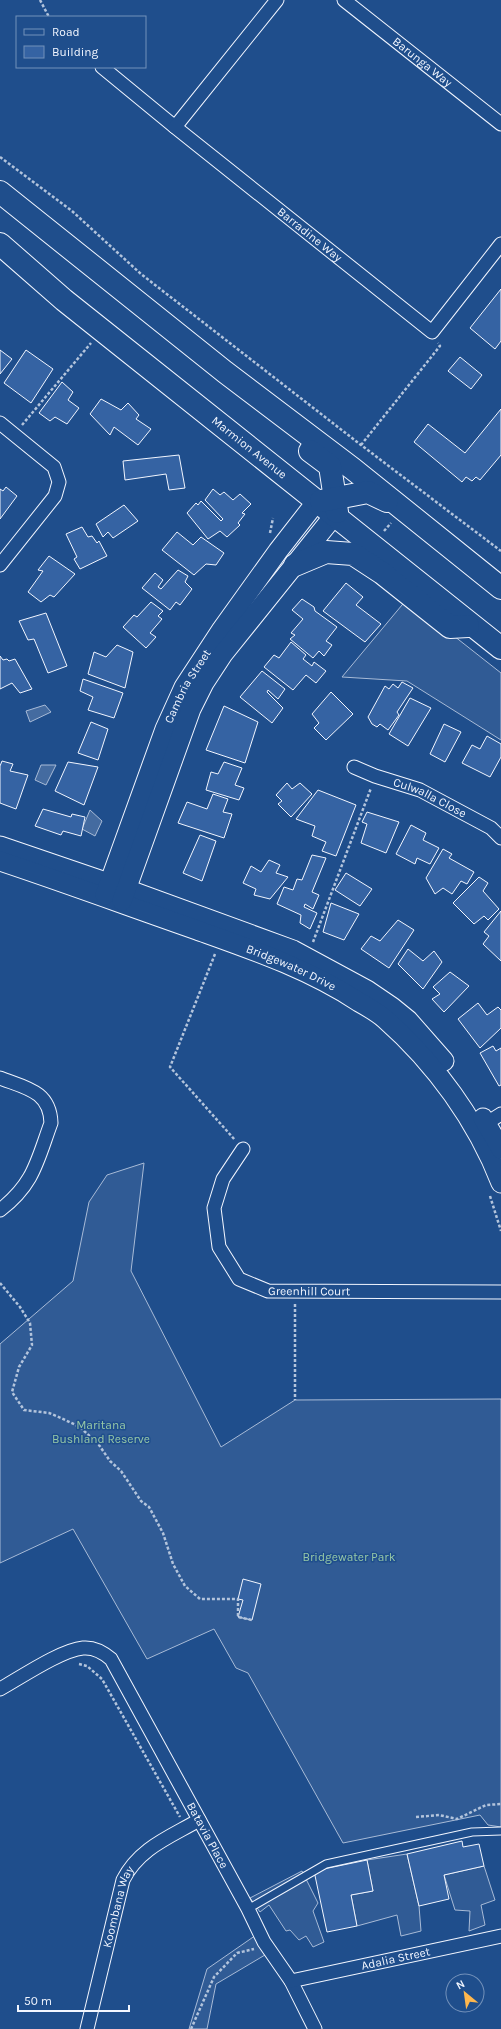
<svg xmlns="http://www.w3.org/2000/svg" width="501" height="2029" viewBox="0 0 501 2029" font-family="Karla,sans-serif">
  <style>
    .built { fill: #305b95; stroke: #a8bbd7 }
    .water { fill: #446ba0; stroke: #a8bbd7 }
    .building { fill: #3563a3; stroke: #f2f6ff }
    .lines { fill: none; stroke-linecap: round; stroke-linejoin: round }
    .lane-casing { stroke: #f2f6ff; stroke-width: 9 }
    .street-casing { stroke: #f2f6ff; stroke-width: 15 }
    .secondary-casing { stroke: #f2f6ff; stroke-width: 21 }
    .highway-casing { stroke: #f2f6ff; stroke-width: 24 }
    .path { stroke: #b3c4dc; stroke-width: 2.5; stroke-dasharray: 3 2; stroke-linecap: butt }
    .lane { stroke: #1f4e8c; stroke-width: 7 }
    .street { stroke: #1f4e8c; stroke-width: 13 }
    .secondary { stroke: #1f4e8c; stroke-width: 19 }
    .highway { stroke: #1f4e8c; stroke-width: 22 }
    .labels { text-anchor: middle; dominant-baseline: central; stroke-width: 3; stroke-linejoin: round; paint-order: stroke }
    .street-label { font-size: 12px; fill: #f2f6ff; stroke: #1f4e8c }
    .park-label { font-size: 12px; fill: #97c8a6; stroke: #1f4e8c }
  </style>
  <rect width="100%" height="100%" fill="#1f4e8c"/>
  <!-- built -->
  <g class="built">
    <polygon points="407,599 501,673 501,740 407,681 342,677"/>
    <polygon points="144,1163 131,1271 221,1447 295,1400 501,1399 501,1827 488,1825 480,1815 343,1843 248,1673 236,1668 214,1629 147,1659 73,1529 0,1563 0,1344 73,1281 89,1202 107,1175"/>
    <polygon points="407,1854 419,1906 421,1931 401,1936 397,1915 357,1926 351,1895 373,1891 367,1860"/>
    <polygon points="484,1866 495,1900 481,1905 485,1925 469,1931 470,1911 455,1910 444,1875"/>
    <polygon points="302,1871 318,1903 313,1911 324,1942 313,1947 306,1936 299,1940 290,1930 286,1931 269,1905 260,1912 250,1898"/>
    <polygon points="259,1933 270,1952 216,1984 207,2029 189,2029 207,1969"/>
  </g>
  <!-- water -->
  <g class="water">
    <polygon points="45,705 51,712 30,722 26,711"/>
    <polygon points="41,765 56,765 46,785 35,780"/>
    <polygon points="90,810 102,821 95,836 82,829"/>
  </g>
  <!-- building -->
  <g class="building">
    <polygon points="501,289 501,341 495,349 470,328"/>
    <polygon points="0,350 12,359 0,374"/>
    <polygon points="26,350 53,369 31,403 4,383"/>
    <polygon points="460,357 482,375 471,389 448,371"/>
    <polygon points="62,382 73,392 68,400 79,408 67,424 55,417 50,421 39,413"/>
    <polygon points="101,399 121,410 128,403 139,415 136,419 151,429 138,445 114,427 110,435 90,414"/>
    <polygon points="501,409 501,455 480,480 476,477 472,481 466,477 462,482 414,442 428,424 465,453"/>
    <polygon points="179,455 185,488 169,490 166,474 125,480 123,461"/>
    <polygon points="6,487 17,496 0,519 0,489 3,491"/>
    <polygon points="213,489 220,495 224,492 233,500 240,494 251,504 242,513 245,514 238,523 240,525 227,537 220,531 208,539 187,513 196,503 198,505 201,501 221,521 223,519 205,500"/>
    <polygon points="124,505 138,521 113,538 108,532 103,537 96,524"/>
    <polygon points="82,527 88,537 92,536 97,543 99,541 107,556 80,569 74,559 77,557 66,534"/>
    <polygon points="177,532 193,545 201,537 224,553 216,565 206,564 194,575 162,550"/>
    <polygon points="49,556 75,574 54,597 50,595 41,602 28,592 43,571 38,570"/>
    <polygon points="178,570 188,576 185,582 192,589 180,605 176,602 170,610 142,588 155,573 163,580 158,587 161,589"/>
    <polygon points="346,583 363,597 356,605 381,624 365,642 323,611"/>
    <polygon points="302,599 314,607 315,611 337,627 326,641 332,645 324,656 319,651 313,658 290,639 295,635 291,633 303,619 292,610"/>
    <polygon points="151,602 163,611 158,616 162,619 150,633 156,637 146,648 123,627 134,615 137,617"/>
    <polygon points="46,613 67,666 48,673 34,639 28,640 19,621"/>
    <polygon points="291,642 306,655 303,659 312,666 314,662 326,671 316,683 306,675 293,690 264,667 274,655 279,658"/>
    <polygon points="117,645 133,652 125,688 88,674 94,652 106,657"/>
    <polygon points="0,656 3,660 7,659 9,661 15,659 32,689 20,693 12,683 0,689"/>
    <polygon points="262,671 285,689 278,699 268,690 267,692 283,708 272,723 240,697"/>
    <polygon points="83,679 123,693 114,718 88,710 93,697 80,691"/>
    <polygon points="402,682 413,688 397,712 399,715 388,730 380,724 377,727 372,724 368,717 385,686 389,689 393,684 398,688"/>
    <polygon points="331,692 353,714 326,740 314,728 319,723 312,714"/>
    <polygon points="410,698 431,708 408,746 389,734"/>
    <polygon points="224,706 258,722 245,763 206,750"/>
    <polygon points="91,722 108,729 98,760 78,753"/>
    <polygon points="444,724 461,732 445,762 430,754"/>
    <polygon points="487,736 501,744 501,757 490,777 462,763 472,745 480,749"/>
    <polygon points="2,761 13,764 10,771 28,775 16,809 0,803 0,766"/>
    <polygon points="68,762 98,767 84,805 55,791"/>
    <polygon points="224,762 242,768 235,785 244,788 239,800 206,790 211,772 218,774"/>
    <polygon points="287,783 292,789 300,783 312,794 291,817 278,804 282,801 276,795"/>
    <polygon points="318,790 356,805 336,856 322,851 326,842 312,836 315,826 296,819"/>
    <polygon points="213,794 228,799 223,812 232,814 224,838 178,823 187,802 207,809"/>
    <polygon points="43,809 71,817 72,814 85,817 81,836 63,831 61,835 35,826"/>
    <polygon points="367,812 399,822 386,853 361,843 367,824 362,822"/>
    <polygon points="411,825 426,833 423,840 439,848 430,864 417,858 415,864 396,854"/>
    <polygon points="200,835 216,841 202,881 183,873"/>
    <polygon points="443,849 452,854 449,858 474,872 467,884 461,881 452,894 443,888 435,894 426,878"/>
    <polygon points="312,855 326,858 312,892 319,895 313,909 305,904 304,907 317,913 310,929 300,923 301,915 277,904 284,887 293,890 297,879 302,880"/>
    <polygon points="269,860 280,865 276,873 288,877 270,899 254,895 256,889 243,883 251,866 261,872"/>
    <polygon points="346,873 372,889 360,906 335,890"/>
    <polygon points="479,877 488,883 483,891 499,909 488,920 484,916 474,924 453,903"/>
    <polygon points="331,903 359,914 344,940 323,932"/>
    <polygon points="501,911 501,961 483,944 489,936 484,932"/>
    <polygon points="398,920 414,930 389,968 361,949 371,936 380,941"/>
    <polygon points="408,949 423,961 434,951 442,962 423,989 398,964"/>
    <polygon points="450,972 469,986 444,1012 432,999 440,994 433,987"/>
    <polygon points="478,1003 487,1015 498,1007 501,1010 501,1028 480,1048 458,1019"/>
    <polygon points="493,1046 496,1051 501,1048 501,1085 499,1086 480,1053"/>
    <polygon points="243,1579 261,1584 252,1620 238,1617 243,1600 238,1599"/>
    <polygon points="462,1841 463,1847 479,1844 484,1866 444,1875 449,1899 419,1906 407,1854"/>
    <polygon points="367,1860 373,1891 351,1895 357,1926 327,1932 314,1871"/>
  </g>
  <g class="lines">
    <defs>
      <polyline id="lane" points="248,1909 326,1864 472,1832 501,1831"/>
      <g id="street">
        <path id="s1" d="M344,0L501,124"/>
        <path id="s2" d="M102,67L175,127L432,332L501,244"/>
        <polyline points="175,127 277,0"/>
        <polyline points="0,423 54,467 59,482 55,496 0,565"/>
        <path id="s3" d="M354,767L375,776L420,790L491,828L501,838"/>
        <path d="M0,1078C26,1088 50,1091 51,1123C37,1161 34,1184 0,1210"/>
        <polyline points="479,1128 501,1114"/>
        <path id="s4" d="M243,1149L223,1179L214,1208L219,1247L239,1279L268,1291L501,1292"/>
        <path id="s5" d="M0,1689C20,1678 61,1650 83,1648C94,1647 103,1652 111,1659L248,1909L264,1942L291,1981L315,2029"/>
        <path id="s6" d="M291,1981L501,1936"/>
        <path id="s7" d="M87,2029L123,1880C139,1848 170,1837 199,1820"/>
      </g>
      <g id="secondary">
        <polyline points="0,846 126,889 293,950 367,990 392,1007 408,1020 444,1061"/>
        <path id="s8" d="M0,861C66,883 131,907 197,930C253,950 309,969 359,1002C368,1007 377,1012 385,1019C435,1063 477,1121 501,1183"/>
        <path id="s9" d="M105,895L165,729L184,687L222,629L278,551L317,501"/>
        <polyline points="122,901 191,709 204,683 223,654 337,512"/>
        <polyline points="483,1118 501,1149"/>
      </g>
      <g id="highway">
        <polyline points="0,192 225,372 353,469 501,588"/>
        <path id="s10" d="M0,244L64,300L501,648"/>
        <polyline points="310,451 330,466 337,512"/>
        <polyline points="321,501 368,492 387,501"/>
        <polyline points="295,565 326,552 353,554 382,573 450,627 468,626"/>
      </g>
    </defs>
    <!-- lane casing -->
    <use href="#lane" class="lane-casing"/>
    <!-- street casing -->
    <use href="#street" class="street-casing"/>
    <!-- secondary casing -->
    <use href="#secondary" class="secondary-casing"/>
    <!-- highway casing -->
    <use href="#highway" class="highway-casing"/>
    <!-- path -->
    <g class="path">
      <polyline points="40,0 49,17"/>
      <polyline points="0,157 72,211 141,274 361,445 501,551"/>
      <polyline points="22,425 91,343"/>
      <polyline points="361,445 440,346 438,343"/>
      <polyline points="384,531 391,523"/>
      <polyline points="270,533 273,518"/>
      <polyline points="313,942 371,788"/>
      <polyline points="215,954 170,1067 235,1140"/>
      <polyline points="490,1196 501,1231"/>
      <polyline points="0,1283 20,1307 30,1323 32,1345 19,1367 12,1392 24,1410 49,1413 61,1418 80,1427 99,1445 110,1461 121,1471 141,1501 149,1507 163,1533 173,1564 185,1586 200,1599 238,1599 238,1617 252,1620"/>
      <polyline points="295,1304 295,1400"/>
      <polyline points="79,1664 87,1666 102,1679 180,1817"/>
      <polyline points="416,1817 439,1815 457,1819 486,1805 501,1804"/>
      <polyline points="191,2029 214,1977 237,1953 254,1949"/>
    </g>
    <!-- lane -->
    <use href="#lane" class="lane"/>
    <!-- street -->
    <use href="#street" class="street"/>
    <!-- secondary -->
    <use href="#secondary" class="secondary"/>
    <!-- highway -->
    <use href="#highway" class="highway"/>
  </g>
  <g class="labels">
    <!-- street labels -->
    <g class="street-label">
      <text stroke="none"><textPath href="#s1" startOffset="100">Barunga Way</textPath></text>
      <text stroke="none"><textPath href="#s2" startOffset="267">Barradine Way</textPath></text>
      <text stroke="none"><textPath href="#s10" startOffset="322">Marmion Avenue</textPath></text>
      <text stroke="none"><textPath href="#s9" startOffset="225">Cambria Street</textPath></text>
      <text stroke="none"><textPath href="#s3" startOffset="82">Culwalla Close</textPath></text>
      <text stroke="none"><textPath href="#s8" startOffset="310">Bridgewater Drive</textPath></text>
      <text stroke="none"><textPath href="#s4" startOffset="216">Greenhill Court</textPath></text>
      <text stroke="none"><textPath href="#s5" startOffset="325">Batavia Place</textPath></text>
      <text stroke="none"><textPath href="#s7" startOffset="126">Koombana Way</textPath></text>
      <text stroke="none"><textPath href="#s6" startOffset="107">Adalia Street</textPath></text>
    </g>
    <!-- park labels -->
    <g class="park-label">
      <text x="101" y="1425">Maritana<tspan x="101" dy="14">Bushland Reserve</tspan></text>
      <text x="349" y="1557">Bridgewater Park</text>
    </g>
  </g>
  <!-- legend -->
  <rect x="16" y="16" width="130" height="52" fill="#1f4e8c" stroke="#7391ba"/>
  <rect x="24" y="29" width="20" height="6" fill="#1f4e8c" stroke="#7391ba"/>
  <text x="52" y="36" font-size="12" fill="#f2f6ff">Road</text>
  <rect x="24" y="46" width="20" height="12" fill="#3563a3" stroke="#7391ba"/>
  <text x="52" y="56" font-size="12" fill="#f2f6ff">Building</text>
  <!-- north arrow -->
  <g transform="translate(465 1993) rotate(331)"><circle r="19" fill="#1f4e8c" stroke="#7391ba"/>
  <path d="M0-3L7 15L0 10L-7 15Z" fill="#ffb74d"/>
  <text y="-6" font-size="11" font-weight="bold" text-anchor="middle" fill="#f2f6ff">N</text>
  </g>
  <!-- scale -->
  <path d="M18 2005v6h111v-6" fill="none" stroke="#f2f6ff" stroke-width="2"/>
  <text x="24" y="2005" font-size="12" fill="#f2f6ff" stroke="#1f4e8c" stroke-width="3" paint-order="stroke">50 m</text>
</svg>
